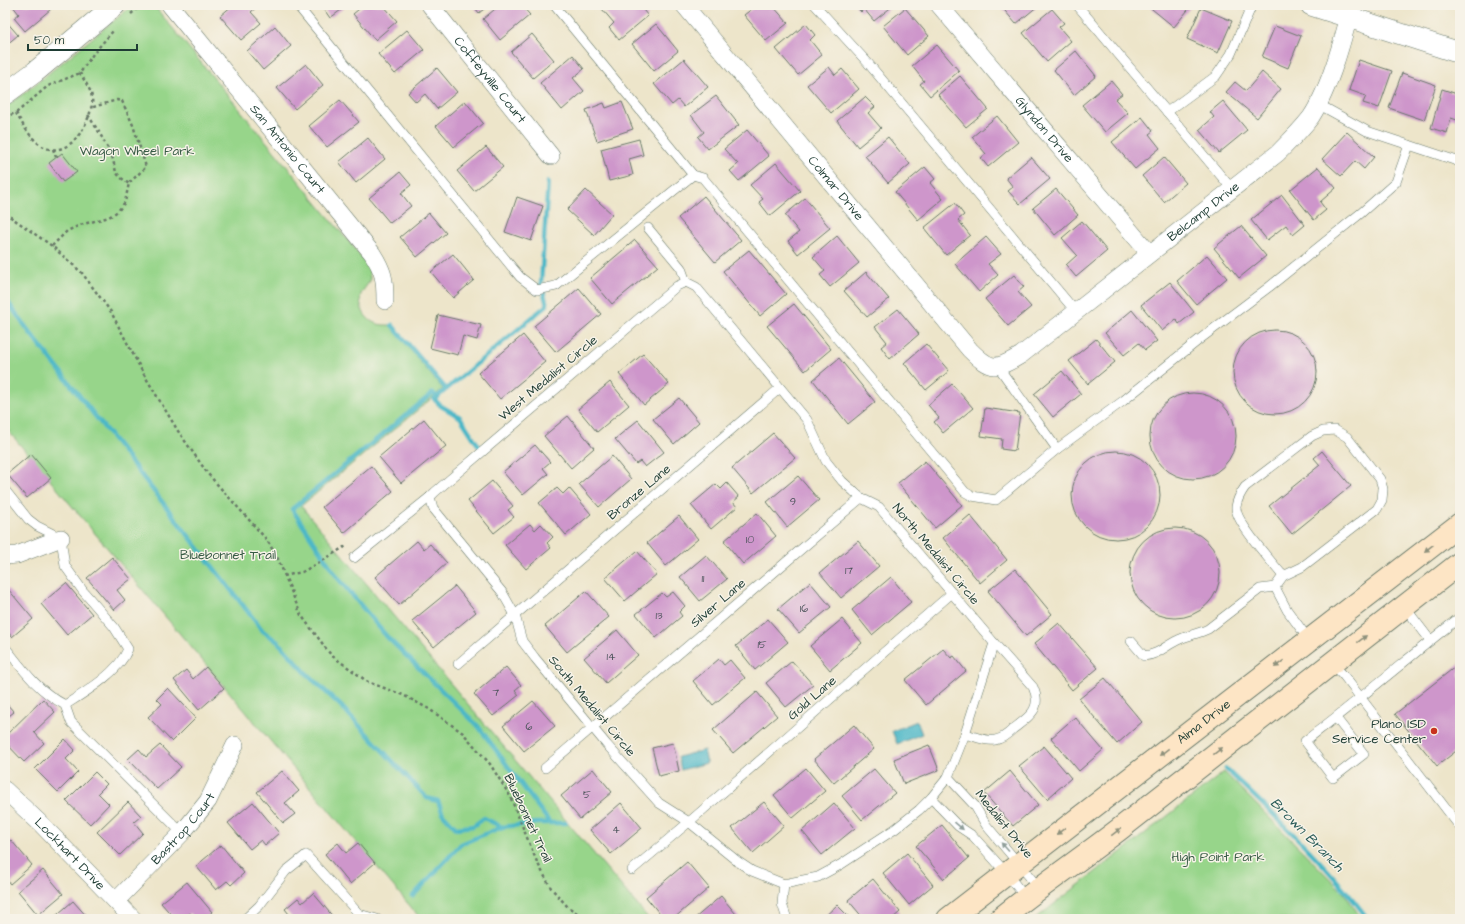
<svg xmlns="http://www.w3.org/2000/svg" width="1465" height="924" viewBox="0 0 1465 924" font-family="'Architects Daughter',sans-serif">
  <style>
    .green { fill: #97d58a; stroke: #5b895f }
    .water { fill: #4bb7c7; stroke: #357a7e }
    .lines { fill: none; stroke-linecap: round; stroke-linejoin: round }
    .stream { stroke: #4bb7c7; stroke-width: 4.5 }
    .building { fill: #ce96cb }
    .service-casing { stroke: #677868; stroke-width: 10 }
    .minor-casing { stroke: #677868; stroke-width: 18 }
    .tertiary-casing { stroke: #677868; stroke-width: 22 }
    .secondary-casing { stroke: #677868; stroke-width: 24 }
    .path { stroke: #677868; stroke-width: 2.5; stroke-dasharray: 3 3; stroke-linecap: butt }
    .service { stroke: #fff; stroke-width: 9 }
    .minor { stroke: #fff; stroke-width: 17 }
    .tertiary { stroke: #fff; stroke-width: 21 }
    .secondary { stroke: #fde5c5; stroke-width: 22 }
    .oneway { fill: #8e917c }
    .oneway2 { fill: #8f9e9a }
    .poi-dot { fill: #c8321e; stroke: #f7f3e8; stroke-width: 1.5 }
    .labels { text-anchor: middle; dominant-baseline: central; stroke-width: 3; stroke-linejoin: round; paint-order: stroke }
    .number-label { font-size: 11px; fill: #4b535a }
    .street-label { font-size: 13px; fill: #1f3d34; stroke: #f7f3e8 }
    .park-label { font-size: 13px; fill: #375b45; stroke: #f7f3e8 }
    .poi-label { font-size: 13px; fill: #1f3d34; stroke: #f7f3e8; text-anchor: end }
    .water-label { font-size: 14px; font-style: italic; fill: #2a5c59; stroke: #f7f3e8 }
  </style>
  <rect width="100%" height="100%" fill="#f7f3e8"/>
  <filter id="ink" filterUnits="userSpaceOnUse"><feTurbulence type="fractalNoise" baseFrequency=".025" numOctaves="2"/><feDisplacementMap in="SourceGraphic" scale="8" xChannelSelector="R" yChannelSelector="G"/><feConvolveMatrix kernelMatrix="1 2 1 2 8 2 1 2 1" color-interpolation-filters="sRGB"/></filter>
  <filter id="wash" filterUnits="userSpaceOnUse"><feTurbulence type="fractalNoise" baseFrequency=".012" numOctaves="4" result="noise"/><feDisplacementMap in="SourceGraphic" scale="16" xChannelSelector="R" yChannelSelector="G"/><feGaussianBlur stdDeviation="0.9" result="paint"/><feColorMatrix in="noise" values="0 0 0 0 0 0 0 0 0 0 0 0 0 0 0 0 0 1.4 0 .05"/><feComposite in="paint" operator="in"/></filter>
  <g filter="url(#wash)">
    <rect width="100%" height="100%" fill="#ede5ca"/>
    <!-- green -->
    <g class="green">
      <path d="M133,5H152L156,8L369,266L370,281C367,285 363,290 361,294C358,306 365,321 378,324C381,325 386,325 390,325L443,389L301,506L649,919H421L5,427V107L27,91Z"/>
      <polygon points="1224,772 1344,893 1362,919 1035,919"/>
    </g>
    <!-- water -->
    <g class="water">
      <polygon points="917,721 922,734 897,744 892,731"/>
      <polygon points="704,750 707,763 681,770 678,757"/>
    </g>
    <g class="lines">
      <!-- stream -->
      <g class="stream">
        <polyline points="548,182 541,283 547,305 437,397 433,393 292,509 338,578 388,638 478,726 550,823"/>
        <polyline points="5,298 28,330 263,631 278,642 308,675 341,706 427,798 438,801 443,814 456,828 473,826 484,818 502,827"/>
        <polyline points="392,325 446,389"/>
        <polyline points="437,397 434,399 441,406 460,417 482,451"/>
        <path d="M1226,769C1276,817 1327,864 1368,919"/>
        <polyline points="413,896 461,844 502,827 537,823 566,823"/>
      </g>
    </g>
    <g id="blocks">
      <!-- building -->
      <g class="building">
        <polygon points="12,5 48,5 51,9 25,31 14,18 19,14"/>
        <polygon points="233,5 259,5 251,12 261,23 241,40 220,16"/>
        <polygon points="321,5 348,5 330,18"/>
        <polygon points="364,5 383,5 397,21 375,40 353,14"/>
        <polygon points="473,5 489,5 479,13"/>
        <polygon points="500,5 521,5 530,15 500,40 483,19"/>
        <polygon points="606,5 639,5 648,16 619,40 609,28 614,23 602,9"/>
        <polygon points="757,5 772,5 788,23 766,41 744,15"/>
        <polygon points="855,5 894,5 874,21 864,9 861,12"/>
        <polygon points="1000,5 1039,5 1016,24"/>
        <polygon points="1147,5 1192,5 1174,27"/>
        <polygon points="905,8 929,36 907,55 883,26"/>
        <polygon points="1201,8 1232,21 1218,53 1187,39"/>
        <polygon points="1052,9 1064,23 1059,27 1071,41 1047,62 1023,33"/>
        <polygon points="5,20 18,35 5,46"/>
        <polygon points="656,24 678,51 654,71 632,44"/>
        <polygon points="806,24 815,35 810,40 822,55 798,75 776,49"/>
        <polygon points="275,26 291,46 263,70 247,51"/>
        <polygon points="1275,26 1301,36 1288,68 1262,57"/>
        <polygon points="407,30 424,50 395,74 378,54"/>
        <polygon points="532,34 554,60 533,78 511,52"/>
        <polygon points="937,45 959,71 930,96 920,84 924,81 912,66"/>
        <polygon points="1076,51 1096,76 1074,95 1054,70"/>
        <polygon points="573,55 584,69 573,78 584,91 562,110 540,83"/>
        <polygon points="684,59 708,87 684,107 678,100 672,105 654,84"/>
        <polygon points="1359,60 1392,71 1379,108 1363,103 1366,96 1349,90"/>
        <polygon points="306,64 323,85 295,109 277,88"/>
        <polygon points="829,67 835,75 842,69 859,89 831,113 807,85"/>
        <polygon points="437,68 457,92 437,109 425,94 416,102 408,93"/>
        <polygon points="1262,72 1281,89 1257,118 1226,92 1235,82 1246,91"/>
        <polygon points="1402,73 1436,85 1424,120 1389,108"/>
        <polygon points="960,76 988,109 966,127 938,95"/>
        <polygon points="1111,81 1122,94 1115,99 1128,113 1105,132 1082,105"/>
        <polygon points="1442,89 1460,95 1460,121 1451,118 1447,133 1431,128"/>
        <polygon points="716,96 739,125 708,149 698,137 704,132 691,115"/>
        <polygon points="865,97 875,107 868,113 881,128 858,147 837,121"/>
        <polygon points="340,100 359,122 327,147 309,126"/>
        <polygon points="465,101 483,123 454,147 436,126"/>
        <polygon points="1223,101 1247,130 1219,153 1199,130 1214,117 1210,112"/>
        <polygon points="622,102 633,129 597,141 586,110 604,103 606,108"/>
        <polygon points="997,116 1018,142 988,167 981,158 986,154 972,137"/>
        <polygon points="1142,117 1153,131 1149,134 1160,148 1135,169 1112,142"/>
        <polygon points="747,130 769,156 739,181 730,171 738,164 724,149"/>
        <polygon points="1347,132 1374,157 1364,169 1355,161 1341,176 1322,159"/>
        <polygon points="888,137 910,164 888,183 865,156"/>
        <polygon points="368,138 385,159 356,183 339,162"/>
        <polygon points="639,139 643,155 629,159 633,175 609,181 601,149"/>
        <polygon points="486,147 503,167 474,191 457,171"/>
        <polygon points="62,153 77,172 63,182 49,163"/>
        <polygon points="1031,157 1050,179 1020,204 1008,191 1013,187 1006,178"/>
        <polygon points="1164,157 1186,183 1164,202 1142,176"/>
        <polygon points="776,163 800,191 770,216 759,202 763,199 750,185"/>
        <polygon points="925,167 935,179 930,183 943,199 918,220 895,192"/>
        <polygon points="1318,167 1336,188 1320,202 1326,210 1314,220 1290,190"/>
        <polygon points="400,172 411,185 401,193 411,206 390,223 369,198"/>
        <polygon points="1056,189 1078,215 1055,235 1033,208"/>
        <polygon points="586,190 612,214 594,235 567,210"/>
        <polygon points="1282,195 1305,225 1293,235 1286,225 1267,240 1251,220"/>
        <polygon points="704,196 741,240 715,262 678,218"/>
        <polygon points="517,197 543,206 531,241 505,232"/>
        <polygon points="805,198 830,228 798,254 788,241 799,232 785,215"/>
        <polygon points="955,203 964,215 958,220 970,235 946,255 924,228"/>
        <polygon points="429,213 446,233 417,257 400,237"/>
        <polygon points="1082,221 1107,251 1076,277 1066,265 1077,255 1062,238"/>
        <polygon points="1241,226 1266,256 1239,278 1214,248"/>
        <polygon points="837,236 859,263 830,287 820,275 825,271 813,257"/>
        <polygon points="986,237 1001,254 988,264 998,275 979,292 955,264"/>
        <polygon points="635,240 658,266 612,304 590,278"/>
        <polygon points="749,250 786,294 760,316 723,271"/>
        <polygon points="453,254 474,280 453,298 431,272"/>
        <polygon points="1207,255 1227,278 1196,304 1177,281"/>
        <polygon points="866,272 889,299 867,317 844,291"/>
        <polygon points="1014,275 1024,287 1018,292 1031,307 1008,326 985,299"/>
        <polygon points="1170,282 1194,312 1179,324 1176,319 1162,331 1141,305"/>
        <polygon points="579,288 601,314 556,352 534,326"/>
        <polygon points="794,304 831,349 805,371 767,326"/>
        <polygon points="898,309 919,334 890,359 881,347 887,342 875,327"/>
        <polygon points="1132,310 1157,341 1145,350 1139,343 1124,355 1105,333"/>
        <polygon points="438,315 481,325 477,340 463,336 458,355 430,348"/>
        <circle cx="1275" cy="372" r="42"/>
        <polygon points="523,335 545,362 500,399 478,373"/>
        <polygon points="1096,339 1115,362 1088,384 1069,361"/>
        <polygon points="926,344 949,371 926,390 904,363"/>
        <polygon points="643,354 669,384 644,405 619,374"/>
        <polygon points="839,358 875,402 848,424 813,380"/>
        <polygon points="1062,371 1081,394 1053,417 1034,394"/>
        <polygon points="610,382 629,405 597,432 578,409"/>
        <polygon points="952,384 973,408 943,433 934,422 939,418 928,405"/>
        <circle cx="1193" cy="436" r="43"/>
        <polygon points="679,398 699,422 674,444 653,419"/>
        <polygon points="985,408 1020,413 1015,451 1001,449 1002,439 981,436"/>
        <polygon points="568,416 594,448 571,468 544,436"/>
        <polygon points="424,419 446,446 401,483 379,457"/>
        <polygon points="638,420 664,452 645,467 640,461 636,464 615,439"/>
        <polygon points="773,433 795,458 753,493 732,468"/>
        <polygon points="535,445 550,462 543,468 548,474 523,495 503,472"/>
        <polygon points="1322,451 1351,486 1292,534 1269,506 1320,465 1314,458"/>
        <circle cx="1116" cy="495" r="44"/>
        <polygon points="31,454 51,478 27,498 7,474"/>
        <polygon points="612,456 631,479 599,507 579,484"/>
        <polygon points="925,461 962,505 935,528 898,483"/>
        <polygon points="371,466 393,491 344,533 322,507"/>
        <polygon points="798,476 819,500 787,527 767,502"/>
        <polygon points="492,481 513,506 508,510 514,517 494,533 468,501"/>
        <polygon points="727,483 739,497 733,502 737,507 711,529 691,505 716,484 721,489"/>
        <polygon points="557,488 563,494 569,488 591,514 566,535 539,503"/>
        <polygon points="757,513 776,536 743,564 724,541"/>
        <polygon points="970,515 1007,560 980,583 943,538"/>
        <polygon points="679,516 698,539 666,566 647,543"/>
        <polygon points="530,524 535,530 541,524 553,537 547,543 551,548 526,569 505,545"/>
        <circle cx="1175" cy="573" r="45"/>
        <polygon points="417,541 424,549 430,544 447,563 399,605 375,577"/>
        <polygon points="858,541 879,566 841,598 820,573"/>
        <polygon points="637,551 657,574 625,601 605,578"/>
        <polygon points="706,555 727,579 700,601 680,577"/>
        <polygon points="112,557 131,579 117,590 125,600 114,610 87,578"/>
        <polygon points="1015,569 1052,614 1026,636 988,591"/>
        <polygon points="891,577 911,602 872,635 852,610"/>
        <polygon points="810,582 831,607 799,633 778,609"/>
        <polygon points="66,583 92,614 67,635 41,604"/>
        <polygon points="455,586 476,612 434,647 412,621"/>
        <polygon points="8,589 33,619 12,637 5,628 5,591"/>
        <polygon points="586,591 609,617 567,652 545,626"/>
        <polygon points="673,592 685,606 679,612 682,616 656,638 636,614 662,593 666,597"/>
        <polygon points="768,619 788,642 755,670 736,646"/>
        <polygon points="842,619 862,643 830,670 810,646"/>
        <polygon points="1059,623 1098,668 1072,690 1034,644"/>
        <polygon points="617,630 638,655 606,683 584,658"/>
        <polygon points="943,649 951,658 954,656 966,671 926,705 905,680"/>
        <polygon points="719,659 724,665 730,660 745,678 713,705 693,681"/>
        <polygon points="792,661 813,685 786,707 766,683"/>
        <polygon points="1460,663 1460,748 1437,766 1395,714"/>
        <polygon points="206,667 224,688 199,710 174,680 186,670 193,679"/>
        <polygon points="506,667 521,685 515,690 519,695 493,716 474,694"/>
        <polygon points="1105,678 1142,722 1117,744 1079,699"/>
        <polygon points="168,688 196,718 172,742 148,717 162,704 157,699"/>
        <polygon points="757,692 777,716 733,753 713,730"/>
        <polygon points="43,699 55,712 34,732 44,743 24,762 5,742 5,736"/>
        <polygon points="533,701 555,726 524,751 503,726"/>
        <polygon points="5,702 14,712 5,719"/>
        <polygon points="1075,717 1103,750 1079,771 1051,738"/>
        <polygon points="854,725 874,749 834,783 814,759"/>
        <polygon points="65,739 75,750 66,759 78,772 58,792 35,769"/>
        <polygon points="673,743 679,771 659,776 652,748"/>
        <polygon points="160,745 181,767 157,789 128,759 139,749 146,757"/>
        <polygon points="929,745 939,770 904,784 894,759"/>
        <polygon points="1044,746 1071,778 1047,799 1019,766"/>
        <polygon points="806,768 825,791 793,818 774,795"/>
        <polygon points="593,769 612,792 580,819 561,796"/>
        <polygon points="874,769 895,793 862,820 842,796"/>
        <polygon points="282,771 299,791 285,803 295,814 283,823 257,792"/>
        <polygon points="1010,771 1038,805 1013,826 984,793"/>
        <polygon points="95,772 107,784 98,793 109,804 90,824 66,801"/>
        <polygon points="128,802 141,816 134,822 143,833 120,855 97,832"/>
        <polygon points="253,802 279,833 265,845 261,840 250,849 228,823"/>
        <polygon points="764,802 784,826 753,853 732,828"/>
        <polygon points="621,803 642,828 611,854 590,830"/>
        <polygon points="834,803 855,828 822,855 802,831"/>
        <polygon points="942,825 969,858 944,879 916,846"/>
        <polygon points="11,840 32,865 10,884 5,878 5,845"/>
        <polygon points="338,843 346,853 358,843 375,863 350,884 325,854"/>
        <polygon points="221,845 244,873 231,885 227,881 216,890 196,866"/>
        <polygon points="907,853 933,885 909,905 883,873"/>
        <polygon points="687,862 709,888 673,919 664,919 646,897"/>
        <polygon points="43,870 63,894 38,915 18,891"/>
        <polygon points="873,879 900,912 892,919 864,919 848,900"/>
        <polygon points="187,882 212,912 204,919 195,919 190,913 183,919 175,919 161,903"/>
        <polygon points="313,893 335,919 293,919 285,909 298,898 302,903"/>
        <polygon points="721,896 740,919 694,919"/>
        <polygon points="73,901 89,919 52,919"/>
        <polygon points="837,905 851,919 822,919"/>
      </g>
    </g>
  </g>
  <g filter="url(#ink)">
    <use href="#blocks" fill-opacity="0" stroke="#677868" stroke-width="1"/>
    <g class="lines">
      <defs>
        <g id="service">
          <polyline points="297,5 520,277 537,290 556,286 693,175 703,178 965,492 972,496 996,500 1057,449"/>
          <polyline points="554,5 693,175"/>
          <polyline points="815,5 868,63 1076,312"/>
          <polyline points="1077,5 1232,189"/>
          <polyline points="1318,104 1367,131 1460,162"/>
          <polyline points="1167,112 1216,76 1231,54 1252,5"/>
          <polyline points="648,228 681,268 686,282"/>
          <path d="M686,282L696,287L807,420L826,461L842,481L861,498L879,507L994,643L1033,687C1043,709 1029,717 1013,729C1008,734 1002,739 995,740C985,742 974,736 965,734L948,777L931,798L919,810L895,829L840,865L818,877L784,884"/>
          <polyline points="997,365 1057,449 1123,401 1200,339 1269,287 1361,213 1396,182 1409,145"/>
          <path d="M5,490L28,519L37,526L61,538L65,566L83,591L114,627L128,649C119,672 86,692 65,705C37,690 24,671 5,647"/>
          <polyline points="430,497 433,508 502,592 515,615 522,641 535,658 607,745 659,803 689,822 737,861 752,871 784,884"/>
          <polyline points="354,558 430,497 435,492 677,286 686,282"/>
          <path d="M1283,576L1302,567L1377,509L1382,500L1383,489L1380,479L1347,437L1335,430L1323,431L1312,436L1245,487C1240,494 1237,499 1236,507C1235,522 1272,562 1283,576L1275,587L1287,610L1309,640"/>
          <polyline points="1404,606 1430,640"/>
          <path d="M1131,641L1144,656C1158,655 1165,646 1178,640C1188,635 1198,634 1208,629L1260,589L1275,587"/>
          <polyline points="1332,663 1344,676 1460,827"/>
          <polyline points="458,664 780,388"/>
          <polyline points="65,705 71,722 182,833"/>
          <path d="M1336,718L1364,754L1333,778L1305,741C1358,701 1408,658 1460,617"/>
          <polyline points="965,734 994,643"/>
          <polyline points="545,768 861,498"/>
          <polyline points="948,777 975,806 986,825 1039,888"/>
          <polyline points="931,798 958,826 973,836 1007,874 1026,898"/>
          <polyline points="632,870 689,822 952,593"/>
          <polyline points="784,884 782,904 787,919"/>
          <polyline points="245,919 259,906 286,871 306,855 359,914 377,919"/>
        </g>
        <g id="minor">
          <path id="s1" d="M170,5L372,253C384,272 385,279 385,301"/>
          <path id="s2" d="M430,5L551,156"/>
          <path id="s3" d="M684,5L970,350C991,371 996,370 1021,355L1278,153C1290,141 1301,130 1311,117C1330,88 1343,39 1352,5"/>
          <path id="s4" d="M939,5L1149,253"/>
          <polyline points="5,556 17,555 61,538"/>
          <path id="s5" d="M5,790L42,825L133,919"/>
          <path id="s6" d="M116,901L182,833L208,801L235,745"/>
        </g>
        <g id="tertiary">
          <polyline points="1311,5 1460,53"/>
          <polyline points="5,94 35,72 115,5"/>
        </g>
        <g id="secondary">
          <path id="s7" d="M948,919L1460,524"/>
          <path d="M1000,919C1039,887 1081,859 1121,828C1234,739 1347,651 1460,563"/>
        </g>
      </defs>
      <!-- service casing -->
      <use href="#service" class="service-casing"/>
      <!-- minor casing -->
      <use href="#minor" class="minor-casing"/>
      <!-- tertiary casing -->
      <use href="#tertiary" class="tertiary-casing"/>
      <!-- secondary casing -->
      <use href="#secondary" class="secondary-casing"/>
      <!-- path -->
      <g class="path">
        <polyline points="131,14 141,5"/>
        <path d="M16,113C23,125 32,142 46,148C71,157 89,124 92,104C94,93 85,82 80,73"/>
        <polyline points="88,115 99,132 112,156 116,172 120,177 129,184"/>
        <polyline points="5,117 16,113 48,86 80,73 93,54 113,31"/>
        <polyline points="53,149 56,157"/>
        <polyline points="5,213 52,246 82,273 111,312 143,373 178,431 208,474 267,540 278,559 301,615 331,655 368,682 403,695 429,709 463,733 490,764 510,796 537,862 551,888 568,907 586,919"/>
        <polyline points="52,246 67,231 80,225 109,217 118,211 125,202 129,183 146,167 133,125 122,101 117,100 90,108"/>
        <polyline points="284,576 302,572 322,561 344,547 347,550"/>
      </g>
      <!-- service -->
      <use href="#service" class="service"/>
      <!-- minor -->
      <use href="#minor" class="minor"/>
      <!-- tertiary -->
      <use href="#tertiary" class="tertiary"/>
      <!-- secondary -->
      <use href="#secondary" class="secondary"/>
    </g>
    <!-- one-way arrows -->
    <defs><path id="oneway-solid" d="M-6-.8H1V-3.2L6.5 0L1 3.2V.8H-6Z"/></defs>
    <g class="oneway">
      <use href="#oneway-solid" transform="translate(1429 548) rotate(142)"/>
      <use href="#oneway-solid" transform="translate(1362 639) rotate(-38)"/>
      <use href="#oneway-solid" transform="translate(1279 664) rotate(142)"/>
      <use href="#oneway-solid" transform="translate(1218 751) rotate(-38)"/>
      <use href="#oneway-solid" transform="translate(1164 752) rotate(142)"/>
      <use href="#oneway-solid" transform="translate(1061 831) rotate(143)"/>
      <use href="#oneway-solid" transform="translate(1116 832) rotate(-37)"/>
    </g>
    <g class="oneway2">
      <use href="#oneway-solid" transform="translate(959 826) rotate(40)"/>
      <use href="#oneway-solid" transform="translate(1005 847) rotate(-132)"/>
    </g>
  </g>
  <!-- markers -->
  <circle class="poi-dot" cx="1434" cy="731" r="4"/>
  <g class="labels">
    <!-- number labels -->
    <g class="number-label">
      <text x="793" y="501">9</text>
      <text x="750" y="539">10</text>
      <text x="849" y="570">17</text>
      <text x="703" y="578">11</text>
      <text x="804" y="608">16</text>
      <text x="659" y="615">13</text>
      <text x="762" y="644">15</text>
      <text x="611" y="656">14</text>
      <text x="496" y="692">7</text>
      <text x="529" y="726">6</text>
      <text x="587" y="794">5</text>
      <text x="616" y="829">4</text>
    </g>
    <!-- street labels -->
    <g class="street-label">
      <text stroke="none"><textPath href="#s2" startOffset="96">Coffeyville Court</textPath></text>
      <text stroke="none"><textPath href="#s4" startOffset="163">Glyndon Drive</textPath></text>
      <text stroke="none"><textPath href="#s1" startOffset="186">San Antonio Court</textPath></text>
      <text stroke="none"><textPath href="#s3" startOffset="238">Colmar Drive</textPath></text>
      <text stroke="none"><textPath href="#s3" startOffset="739">Belcamp Drive</textPath></text>
      <text transform="translate(548 378) rotate(-40)">West Medalist Circle</text>
      <text transform="translate(639 492) rotate(-40)">Bronze Lane</text>
      <text transform="translate(936 554) rotate(50)">North Medalist Circle</text>
      <text transform="translate(718 603) rotate(-40)">Silver Lane</text>
      <text transform="translate(812 698) rotate(-41)">Gold Lane</text>
      <text transform="translate(592 706) rotate(50)">South Medalist Circle</text>
      <text stroke="none"><textPath href="#s7" startOffset="323">Alma Drive</textPath></text>
      <text transform="translate(528 818) rotate(65)">Bluebonnet Trail</text>
      <text transform="translate(1004 824) rotate(51)">Medalist Drive</text>
      <text stroke="none"><textPath href="#s6" startOffset="99">Bastrop Court</textPath></text>
      <text stroke="none"><textPath href="#s5" startOffset="91">Lockhart Drive</textPath></text>
    </g>
    <!-- park labels -->
    <g class="park-label">
      <text x="137" y="151">Wagon Wheel Park</text>
      <text x="228" y="555">Bluebonnet Trail</text>
      <text x="1218" y="857">High Point Park</text>
    </g>
    <!-- poi labels -->
    <g class="poi-label">
      <text x="1426" y="724">Plano ISD<tspan x="1426" dy="15">Service Center</tspan></text>
    </g>
    <!-- water labels -->
    <g class="water-label">
      <text transform="translate(1307 835) rotate(45)">Brown Branch</text>
    </g>
  </g>
  <!-- margin -->
  <rect width="1465" height="924" fill="none" stroke="#f7f3e8" stroke-width="20"/>
  <!-- scale -->
  <path d="M28 44v6h109v-6" fill="none" stroke="#1f3d34" stroke-width="2"/>
  <text x="34" y="44" font-size="12" fill="#1f3d34" stroke="#f7f3e8" stroke-width="3" paint-order="stroke">50 m</text>
</svg>
